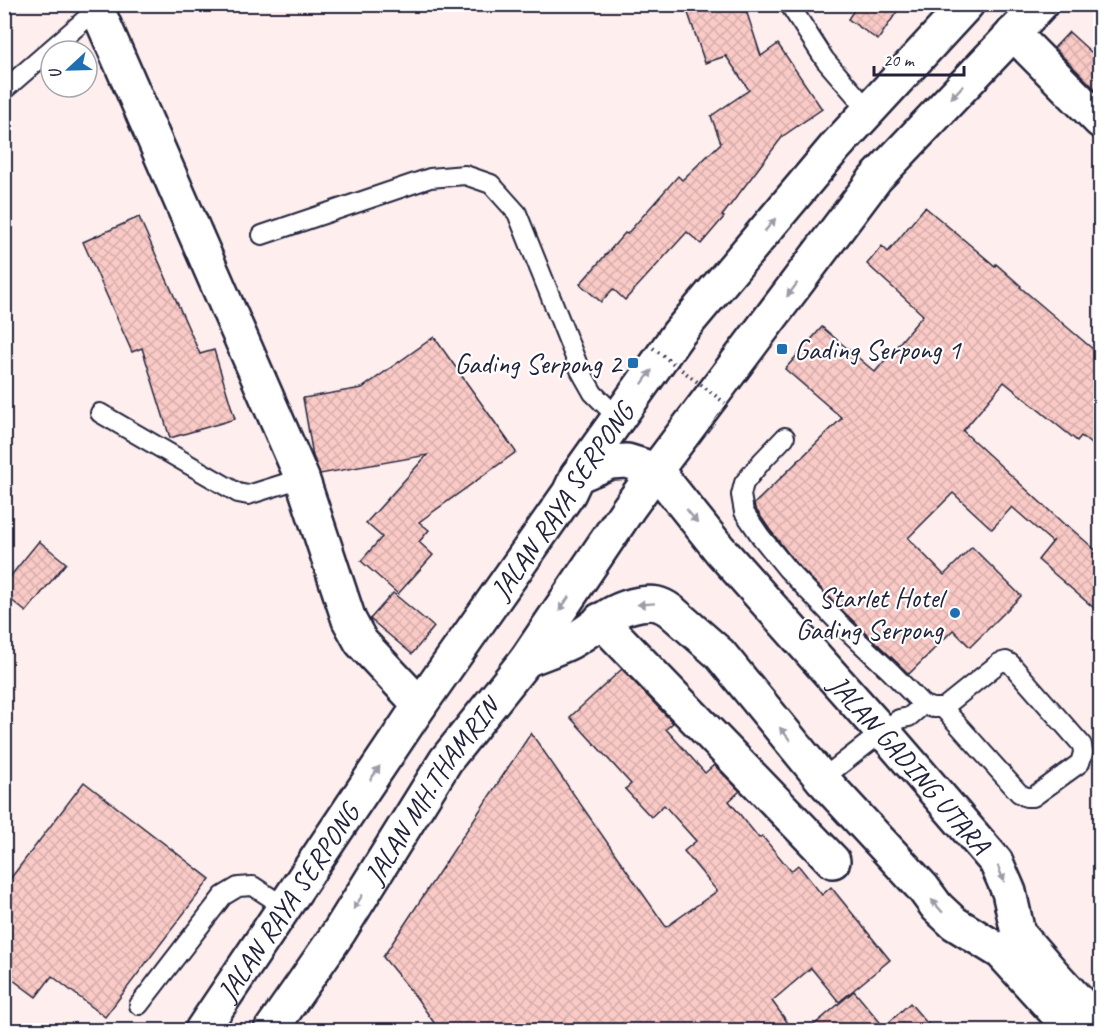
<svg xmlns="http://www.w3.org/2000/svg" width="1105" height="1035" viewBox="0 0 1105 1035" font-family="Caveat,sans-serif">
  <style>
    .building { fill: url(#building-cross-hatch); stroke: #22223b; stroke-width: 1.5 }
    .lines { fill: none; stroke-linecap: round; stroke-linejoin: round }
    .service-casing { stroke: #22223b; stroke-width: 22 }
    .minor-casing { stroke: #22223b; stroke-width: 38 }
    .primary-casing { stroke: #22223b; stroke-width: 38 }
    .service { stroke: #fff; stroke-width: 18 }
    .minor { stroke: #fff; stroke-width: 33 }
    .primary { stroke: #fff; stroke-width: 33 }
    .path-bridge { stroke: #22223b; stroke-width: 4; stroke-dasharray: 1.5 4.5; stroke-linecap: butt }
    .oneway { fill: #9c9ca7 }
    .poi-dot { fill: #1f6fb2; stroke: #fff; stroke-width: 2 }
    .labels { text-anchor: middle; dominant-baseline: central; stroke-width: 4.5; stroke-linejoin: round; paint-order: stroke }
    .poi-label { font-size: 28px; fill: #22223b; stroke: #fff; text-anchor: end }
    .street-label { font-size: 28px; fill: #22223b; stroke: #fff }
  </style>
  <defs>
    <pattern id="building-cross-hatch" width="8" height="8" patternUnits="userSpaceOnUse" patternTransform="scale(1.5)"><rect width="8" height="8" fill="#facac6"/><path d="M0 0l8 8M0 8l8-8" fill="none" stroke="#d6adab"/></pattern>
  </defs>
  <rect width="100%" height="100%" fill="#feefee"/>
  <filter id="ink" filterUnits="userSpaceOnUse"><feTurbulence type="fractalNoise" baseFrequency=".0167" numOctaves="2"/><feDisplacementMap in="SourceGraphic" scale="12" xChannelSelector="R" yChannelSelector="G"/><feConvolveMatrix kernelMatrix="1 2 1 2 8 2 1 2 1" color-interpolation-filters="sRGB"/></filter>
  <g filter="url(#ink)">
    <!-- building -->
    <g class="building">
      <polygon points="685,4 744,4 761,56 778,44 822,109 783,136 722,216 724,217 701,244 687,232 625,300 613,289 601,302 580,284 625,233 627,234 678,176 682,180 721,143 711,116 749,90 726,56 705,63"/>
      <polygon points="858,4 902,4 878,40 848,19"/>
      <polygon points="1069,32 1101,61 1101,95 1054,48"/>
      <polygon points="925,207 995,266 996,264 1021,286 1020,287 1101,356 1101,452 1081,436 1077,441 1004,382 963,431 1066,526 1067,525 1101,555 1101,614 1038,560 1054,540 1052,542 1012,507 992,529 953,493 908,538 944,575 972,547 1021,596 970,647 953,630 909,674 846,614 795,562 770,530 755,508 754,504 842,418 785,369 822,327 875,372 923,315 867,264 882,246 888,252"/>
      <polygon points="139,217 200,354 214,350 235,419 170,438 142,348 132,352 83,242"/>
      <polygon points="434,337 516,452 419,522 429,530 419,542 433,555 398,594 361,561 382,537 366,523 427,455 320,474 313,456 303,398 362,388"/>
      <polygon points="39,541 66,563 26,612 4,594 4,584"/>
      <polygon points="393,593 434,627 412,654 370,619"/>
      <polygon points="622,669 673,723 666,729 705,773 714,765 740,791 729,801 759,838 762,836 791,871 798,865 822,895 831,887 890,960 839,1002 811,968 772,1001 793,1030 439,1030 416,997 383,957 531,733 666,927 717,891 684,851 696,841 664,805 651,817 625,789 631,784 570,717"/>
      <polygon points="84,782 210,879 105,1017 52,976 36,997 4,973 4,887"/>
      <polygon points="854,991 884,1027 910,1003 933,1030 808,1030"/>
    </g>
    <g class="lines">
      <defs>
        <g id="service">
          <polyline points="789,4 825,60 869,111"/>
          <polyline points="4,90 96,10"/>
          <polyline points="262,235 430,178 465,175 491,184 517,213 580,370 593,393 618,418"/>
          <polyline points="100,413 238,493 248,495 302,478"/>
          <polyline points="785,437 762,461 744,483 741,495 744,512 761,537 787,569 838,622 891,672 923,705"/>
          <polyline points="822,779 899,719 909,717 923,705 933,708 943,708 999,663 1006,661 1010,663 1082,745 1083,753 1080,763 1033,797 1026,797 1019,793 943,708"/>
          <polyline points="139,1005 223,896 238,887 253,886 285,907"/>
        </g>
        <g id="minor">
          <polyline points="95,4 302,478 349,620 361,642 420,705"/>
          <polyline points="1013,33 1100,121"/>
          <polyline points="600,620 833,861"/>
        </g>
        <g id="primary">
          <path id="s1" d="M577,476L610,462L627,461L656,470L720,550L883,733L889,738L996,862L1009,892L1018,933L1054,975L1100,1025"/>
          <path d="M526,660C540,654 556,649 570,642C597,628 606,610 640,604C653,602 660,603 671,611L720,654L822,779L923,888L937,907L954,923L1001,952L1072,1030"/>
          <path id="s2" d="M202,1030L420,705L569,493L577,476L678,334L836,146L967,4"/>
          <path id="s3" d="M271,1030L339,932L446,760L526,660L628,509L656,470L875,179L1041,4"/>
        </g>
      </defs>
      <!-- service casing -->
      <use href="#service" class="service-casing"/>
      <!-- minor casing -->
      <use href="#minor" class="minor-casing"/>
      <!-- primary casing -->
      <use href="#primary" class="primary-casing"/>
      <!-- service -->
      <use href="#service" class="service"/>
      <!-- minor -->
      <use href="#minor" class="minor"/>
      <!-- primary -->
      <use href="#primary" class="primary"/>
      <!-- path-bridge -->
      <polyline class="path-bridge" points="653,348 725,403"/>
    </g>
    <!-- one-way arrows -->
    <defs><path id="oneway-solid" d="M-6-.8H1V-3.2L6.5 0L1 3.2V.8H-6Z" transform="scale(1.5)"/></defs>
    <g class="oneway">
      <use href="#oneway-solid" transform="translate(957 92) rotate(133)"/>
      <use href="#oneway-solid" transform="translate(770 225) rotate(-50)"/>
      <use href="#oneway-solid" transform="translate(792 290) rotate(127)"/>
      <use href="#oneway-solid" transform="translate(647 377) rotate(-55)"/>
      <use href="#oneway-solid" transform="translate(692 516) rotate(51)"/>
      <use href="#oneway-solid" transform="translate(564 604) rotate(124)"/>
      <use href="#oneway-solid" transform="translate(646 604) rotate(176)"/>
      <use href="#oneway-solid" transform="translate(785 734) rotate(-129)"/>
      <use href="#oneway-solid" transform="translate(375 773) rotate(-56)"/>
      <use href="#oneway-solid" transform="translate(1001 874) rotate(69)"/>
      <use href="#oneway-solid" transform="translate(358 902) rotate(122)"/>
      <use href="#oneway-solid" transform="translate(937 906) rotate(-131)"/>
    </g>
  </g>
  <!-- markers -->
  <g class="poi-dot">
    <rect x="776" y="343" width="12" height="12" rx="3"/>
    <rect x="627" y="357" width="12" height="12" rx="3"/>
    <circle cx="955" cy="613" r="6"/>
  </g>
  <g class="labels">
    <!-- poi labels -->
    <g class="poi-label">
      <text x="794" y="349" text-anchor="start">Gading Serpong 1</text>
      <text x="621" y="363">Gading Serpong 2</text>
      <text x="943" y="597">Starlet Hotel<tspan x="943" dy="32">Gading Serpong</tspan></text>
    </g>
    <!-- street labels -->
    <g class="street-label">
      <text stroke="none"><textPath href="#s2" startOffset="640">JALAN RAYA SERPONG</textPath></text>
      <text stroke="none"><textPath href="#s1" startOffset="472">JALAN GADING UTARA</textPath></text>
      <text stroke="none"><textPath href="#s3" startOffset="288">JALAN MH.THAMRIN</textPath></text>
      <text stroke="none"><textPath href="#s2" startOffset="154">JALAN RAYA SERPONG</textPath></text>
    </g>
  </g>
  <!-- margin -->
  <rect width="1105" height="1035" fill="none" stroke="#fff" stroke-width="24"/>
  <rect x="12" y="12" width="1081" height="1011" fill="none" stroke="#22223b" stroke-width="2" filter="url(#ink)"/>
  <!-- north arrow -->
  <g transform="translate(69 69) rotate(248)"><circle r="28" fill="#ffffff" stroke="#a7a7b1" stroke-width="1.5"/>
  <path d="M0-4.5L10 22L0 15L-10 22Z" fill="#1f6fb2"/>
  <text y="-9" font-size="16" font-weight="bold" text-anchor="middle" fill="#22223b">U</text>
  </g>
  <!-- scale -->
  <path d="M874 66v9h90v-9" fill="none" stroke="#22223b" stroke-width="3"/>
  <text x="883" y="66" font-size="18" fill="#22223b" stroke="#ffffff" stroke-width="4.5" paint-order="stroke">20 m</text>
</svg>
